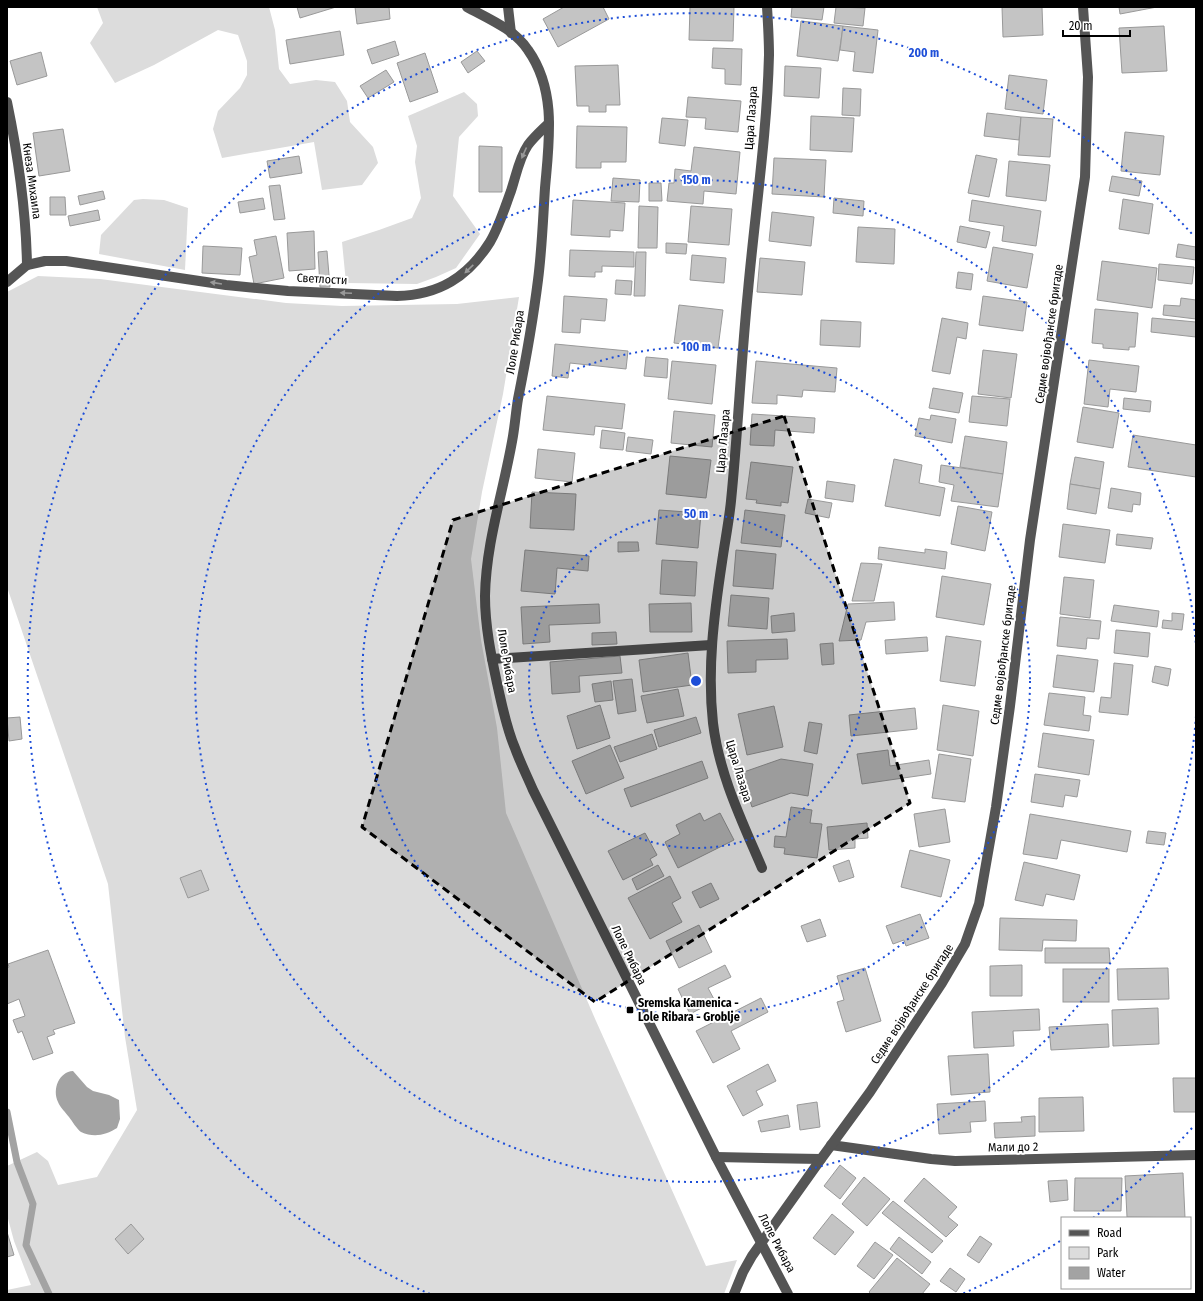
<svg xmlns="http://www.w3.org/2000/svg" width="1203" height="1301" viewBox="0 0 1203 1301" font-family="'Fira Sans Condensed',sans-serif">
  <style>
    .green { fill: #dcdcdc }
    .water { fill: #a3a3a3 }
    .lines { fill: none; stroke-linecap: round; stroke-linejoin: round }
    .stream { stroke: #a3a3a3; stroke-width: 7 }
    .building { fill: #c4c4c4; stroke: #999 }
    .minor { stroke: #555; stroke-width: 10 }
    .oneway { fill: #999 }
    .marked { fill: #000; fill-opacity: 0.2; stroke: #000; stroke-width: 3; stroke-dasharray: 8 5; stroke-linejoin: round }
    .ring { fill: none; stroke: #1d4ed8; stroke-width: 2; stroke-dasharray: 2 4 }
    .poi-dot { fill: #000; stroke: #fff; stroke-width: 1.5 }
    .labels { text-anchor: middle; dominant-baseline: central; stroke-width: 4; stroke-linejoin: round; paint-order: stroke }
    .street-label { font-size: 12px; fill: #000; stroke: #fff }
    .poi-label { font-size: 12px; font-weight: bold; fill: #000; stroke: #fff; text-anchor: start }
    .centre { fill: #1d4ed8; stroke: #fff; stroke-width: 2 }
    .ring-label { font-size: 12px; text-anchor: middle; font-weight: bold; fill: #1d4ed8; stroke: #fff; stroke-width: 4; stroke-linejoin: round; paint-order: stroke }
  </style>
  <rect width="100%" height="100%" fill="#fff"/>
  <!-- green -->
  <g class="green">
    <polygon points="97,7 269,7 275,30 279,69 290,84 316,80 335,82 347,101 350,122 373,147 378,163 362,185 322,190 314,142 222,158 213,129 218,111 240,88 247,75 247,61 238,35 218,30 154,65 115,83 90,43 103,23"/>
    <polygon points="464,92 477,104 478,116 459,137 453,196 480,234 456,268 436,277 417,284 346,283 342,242 379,230 412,218 421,198 415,162 417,146 408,116"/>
    <polygon points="143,199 164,200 188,208 185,270 99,254 101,235 134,200"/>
    <polygon points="38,276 100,279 286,303 342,306 457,304 519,297 503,394 482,492 471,559 481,640 497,728 506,813 596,1021 706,1266 737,1260 724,1294 7,1294 7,1290 31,1285 14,1241 7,1215 7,1166 37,1152 48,1161 58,1185 97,1177 137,1110 125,1037 108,884 7,587 7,292"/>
  </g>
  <!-- water -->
  <path class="water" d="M73,1071L87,1087L93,1091L109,1095L119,1100L120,1119L117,1128C106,1135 94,1138 81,1132C77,1129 72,1121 69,1117C66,1113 60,1107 58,1102C52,1089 59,1072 73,1071Z"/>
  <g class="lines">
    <!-- stream -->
    <polyline class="stream" points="7,1112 17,1162 33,1204 26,1245 49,1294"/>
  </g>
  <!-- building -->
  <g class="building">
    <polygon points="297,7 336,7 300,18"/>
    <polygon points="355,7 389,7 390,19 357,24"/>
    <polygon points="564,7 603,7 609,19 558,47 543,19"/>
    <polygon points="690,7 734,7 733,41 689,40"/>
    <polygon points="792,7 824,7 822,20 791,17"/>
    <polygon points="836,7 865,8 863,26 834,23"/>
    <polygon points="1002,7 1042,7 1043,35 1003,37"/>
    <polygon points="1119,7 1157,7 1120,14"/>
    <polygon points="801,21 843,26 838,61 797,56"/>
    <polygon points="843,26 878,30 873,73 853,71 855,52 840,50"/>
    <polygon points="1164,26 1167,71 1122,73 1119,28"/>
    <polygon points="340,31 344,55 290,64 286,40"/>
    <polygon points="395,41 399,55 372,64 367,50"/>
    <polygon points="713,48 742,49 741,85 725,84 725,69 712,68"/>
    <polygon points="477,51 485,61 468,73 461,62"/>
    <polygon points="41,52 47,76 17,85 10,61"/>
    <polygon points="425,53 438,92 410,102 397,63"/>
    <polygon points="618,65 620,105 606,105 606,112 589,112 589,106 577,106 575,66"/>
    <polygon points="785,66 821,68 819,98 784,96"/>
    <polygon points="386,70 394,82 368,98 360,86"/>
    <polygon points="1009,75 1047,80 1043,114 1005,109"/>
    <polygon points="843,88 861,89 860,116 842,115"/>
    <polygon points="688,97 741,101 738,132 705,129 706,118 686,117"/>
    <polygon points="987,113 1021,117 1019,140 984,136"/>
    <polygon points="811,116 854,118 852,152 810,150"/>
    <polygon points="1021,117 1053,119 1050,157 1018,155"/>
    <polygon points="662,118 688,120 685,146 659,143"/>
    <polygon points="577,126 627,127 626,162 601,162 601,168 576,168"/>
    <polygon points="63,129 70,171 39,176 33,133"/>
    <polygon points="1125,132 1164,136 1160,175 1121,171"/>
    <polygon points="479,146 502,147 502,192 479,192"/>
    <polygon points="694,147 740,152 736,194 704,191 703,204 667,201 669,183 674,183 675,169 691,171"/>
    <polygon points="976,155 997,159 989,197 968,193"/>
    <polygon points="299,156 302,173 270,178 267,161"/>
    <polygon points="774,158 826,160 824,197 772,194"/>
    <polygon points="1009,161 1050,165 1046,201 1006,196"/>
    <polygon points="1112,176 1142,181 1139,196 1109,191"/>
    <polygon points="613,178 640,180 639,202 611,201"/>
    <polygon points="649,183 661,183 662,201 649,201"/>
    <polygon points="280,185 285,219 274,220 269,186"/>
    <polygon points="103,191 105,199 80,205 78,196"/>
    <polygon points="50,197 65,197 66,215 50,215"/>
    <polygon points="263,198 265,209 240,213 238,202"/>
    <polygon points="834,198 864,201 863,216 833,213"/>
    <polygon points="1123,199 1153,204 1149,234 1119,229"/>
    <polygon points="573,200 625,203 623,231 610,230 610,237 571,235"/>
    <polygon points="972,200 1041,211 1036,246 1002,241 1004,226 969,221"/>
    <polygon points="639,206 658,207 657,248 638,248"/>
    <polygon points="691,206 732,209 729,245 688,242"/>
    <polygon points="98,210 100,220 70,226 68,216"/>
    <polygon points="772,212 814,217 811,246 769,241"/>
    <polygon points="960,226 990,232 986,248 957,242"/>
    <polygon points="858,227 895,229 894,264 856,262"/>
    <polygon points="314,231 315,269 289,271 287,233"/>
    <polygon points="276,236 284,278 254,284 249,257 257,255 254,240"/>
    <polygon points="666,243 687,244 686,254 666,253"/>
    <polygon points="1178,244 1196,247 1196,260 1176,257"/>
    <polygon points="203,246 242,248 240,275 202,273"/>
    <polygon points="993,247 1033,254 1027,288 987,281"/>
    <polygon points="570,250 634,252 634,267 602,266 602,272 595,272 595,277 569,276"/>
    <polygon points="327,251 330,287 320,287 318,252"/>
    <polygon points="636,252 646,252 645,296 634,296"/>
    <polygon points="692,255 726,258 724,283 690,280"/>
    <polygon points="760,258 805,262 802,295 757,292"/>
    <polygon points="1102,261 1157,268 1152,308 1097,300"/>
    <polygon points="1159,264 1194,267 1192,284 1158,280"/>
    <polygon points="958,272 973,274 971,290 956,288"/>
    <polygon points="616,280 632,281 631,295 615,294"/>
    <polygon points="564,296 607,299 605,321 581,319 580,333 562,332"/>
    <polygon points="983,296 1027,302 1023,331 979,325"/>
    <polygon points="1181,298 1196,300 1196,319 1163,315 1164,305 1180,306"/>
    <polygon points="679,305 723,310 718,348 674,343"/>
    <polygon points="1095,309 1138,313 1135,347 1129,347 1129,350 1103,348 1103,344 1092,343"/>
    <polygon points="942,318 968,323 966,339 957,337 950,374 932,371"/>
    <polygon points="1152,318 1196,322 1196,337 1151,332"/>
    <polygon points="821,320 861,322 860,347 820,345"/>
    <polygon points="555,344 628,351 626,369 570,363 568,378 552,376"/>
    <polygon points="983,350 1017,354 1011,398 978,394"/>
    <polygon points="646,357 668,359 667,378 644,376"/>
    <polygon points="1089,360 1139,366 1136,392 1110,389 1108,407 1084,404"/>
    <polygon points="672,361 716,365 712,404 668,399"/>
    <polygon points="756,361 837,368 835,392 803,390 802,397 777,395 777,404 752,403"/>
    <polygon points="933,388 963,393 959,413 929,408"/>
    <polygon points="547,396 625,404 622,429 595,426 594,435 543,430"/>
    <polygon points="972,396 1010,399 1007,426 969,422"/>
    <polygon points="1124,398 1151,401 1150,412 1123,409"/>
    <polygon points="1083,407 1119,413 1113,448 1077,442"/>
    <polygon points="674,411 715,415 712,447 671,443"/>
    <polygon points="752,414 815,418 814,433 775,430 774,446 750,445"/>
    <polygon points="931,415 956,419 952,443 915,436 919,418 930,420"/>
    <polygon points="602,430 625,433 623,450 600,448"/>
    <polygon points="1133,435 1196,445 1196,477 1128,467"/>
    <polygon points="965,436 1007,442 1003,474 960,467"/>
    <polygon points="628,437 653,440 651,454 626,451"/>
    <polygon points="538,449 575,453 572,482 535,478"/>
    <polygon points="670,456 711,460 706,498 666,494"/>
    <polygon points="1075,457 1104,462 1100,489 1070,484"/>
    <polygon points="894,459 922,465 919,483 945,488 940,516 885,506"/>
    <polygon points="751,462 793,467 788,503 781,502 781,506 756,503 757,500 746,499"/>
    <polygon points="941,465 1003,474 998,507 951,501 954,485 939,482"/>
    <polygon points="827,481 855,485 853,502 825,498"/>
    <polygon points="1070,484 1100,489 1096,514 1067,509"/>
    <polygon points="1111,488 1141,493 1140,505 1133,504 1132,512 1108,508"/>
    <polygon points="532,492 576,494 574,530 530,528"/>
    <polygon points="808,499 832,503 829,518 805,513"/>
    <polygon points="958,506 992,512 985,551 951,544"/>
    <polygon points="659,510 701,513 698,548 656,544"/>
    <polygon points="745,510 785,515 781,547 741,543"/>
    <polygon points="1063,524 1110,530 1105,563 1059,557"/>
    <polygon points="1117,534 1153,538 1151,549 1116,545"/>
    <polygon points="618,542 638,542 639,551 618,552"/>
    <polygon points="879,547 925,553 925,549 947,552 945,569 878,559"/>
    <polygon points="525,550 589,556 588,571 557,568 555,594 521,591"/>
    <polygon points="736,550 776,554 773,589 733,586"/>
    <polygon points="662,560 697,562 695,596 660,594"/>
    <polygon points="861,563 882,564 874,601 852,601"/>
    <polygon points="942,576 991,584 984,625 936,617"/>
    <polygon points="1064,577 1094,580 1090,618 1060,614"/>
    <polygon points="731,595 769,598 767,629 728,626"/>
    <polygon points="894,602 895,620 866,622 861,640 839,641 848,604"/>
    <polygon points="691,603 692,632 650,632 649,604"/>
    <polygon points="599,604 600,623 549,625 550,642 523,644 521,607"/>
    <polygon points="1114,605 1159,611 1157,627 1111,621"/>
    <polygon points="794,613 795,631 772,633 771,616"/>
    <polygon points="1172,613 1184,614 1182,630 1162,628 1163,620 1172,621"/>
    <polygon points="1060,617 1101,621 1099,639 1087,638 1086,649 1057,646"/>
    <polygon points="1116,630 1150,633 1148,657 1114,653"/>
    <polygon points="616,632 617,644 592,645 592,633"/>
    <polygon points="946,636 981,641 975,686 940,681"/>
    <polygon points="927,637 928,651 886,654 885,640"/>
    <polygon points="787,639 788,659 756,660 756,672 728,673 727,641"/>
    <polygon points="833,643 834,664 822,665 820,644"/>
    <polygon points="688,653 692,685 643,692 639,660"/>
    <polygon points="1057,655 1098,660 1094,692 1053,687"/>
    <polygon points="620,656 622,673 579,676 580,692 552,694 550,662"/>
    <polygon points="1114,663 1133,665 1128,715 1099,712 1101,697 1111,698"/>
    <polygon points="1155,666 1171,669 1168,686 1152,682"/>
    <polygon points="632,679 636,711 618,714 613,681"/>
    <polygon points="611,681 613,700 595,702 592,684"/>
    <polygon points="678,689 684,716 647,723 641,696"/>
    <polygon points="1049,693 1085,697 1083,715 1091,716 1089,731 1044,725"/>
    <polygon points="600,705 610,738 577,749 567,716"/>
    <polygon points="943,705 979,711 973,756 937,750"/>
    <polygon points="774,706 783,747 747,755 738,714"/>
    <polygon points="915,708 917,729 851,736 849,715"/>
    <polygon points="20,717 22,739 9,741 7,718"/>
    <polygon points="696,717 701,733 659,747 654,730"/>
    <polygon points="809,722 822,724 817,754 804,751"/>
    <polygon points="1043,733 1094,740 1089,775 1038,767"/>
    <polygon points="652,734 657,749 620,762 614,747"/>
    <polygon points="610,745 624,778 586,794 572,761"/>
    <polygon points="888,750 890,766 929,760 931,774 862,784 857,754"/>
    <polygon points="939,754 971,759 965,802 932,798"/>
    <polygon points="781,759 813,764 808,796 791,793 752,807 741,773"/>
    <polygon points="702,761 708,778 631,807 624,789"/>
    <polygon points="1035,774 1080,780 1077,797 1065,795 1063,807 1031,802"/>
    <polygon points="791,807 812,810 810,823 822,824 817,858 784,854 785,848 774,847 775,836 786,837"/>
    <polygon points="945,809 950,842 919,847 914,814"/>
    <polygon points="700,813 704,821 720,813 734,840 678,868 665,842 680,834 676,825"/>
    <polygon points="1030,814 1131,831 1127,852 1061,840 1057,859 1023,854"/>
    <polygon points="867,823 868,838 855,839 855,848 829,850 827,827"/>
    <polygon points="1148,831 1166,833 1164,845 1146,843"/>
    <polygon points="645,833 657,855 650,859 653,865 623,880 608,851"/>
    <polygon points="910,850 950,860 941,897 901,887"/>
    <polygon points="849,860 854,877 839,882 833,866"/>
    <polygon points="1024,862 1080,875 1074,900 1046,894 1043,906 1015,900"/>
    <polygon points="658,865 664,876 637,890 632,879"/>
    <polygon points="201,870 209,890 188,898 180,878"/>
    <polygon points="670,876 681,898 672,903 682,922 650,939 628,898"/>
    <polygon points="711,883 719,899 700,908 692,892"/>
    <polygon points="920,914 929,938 906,946 904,940 893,944 886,926"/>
    <polygon points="1000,918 1077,920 1076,941 1043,940 1042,951 999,950"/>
    <polygon points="820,919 826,936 807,942 801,926"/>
    <polygon points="699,925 712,952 679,968 666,941"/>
    <polygon points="1045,948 1109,948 1110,963 1045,963"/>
    <polygon points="48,950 75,1023 53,1030 55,1034 47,1037 53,1053 33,1060 22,1031 18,1033 13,1020 25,1016 19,999 7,1004 7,968 9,967 8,964"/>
    <polygon points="725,965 731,977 708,988 715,1001 690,1014 678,989"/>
    <polygon points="1022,965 1022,996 990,996 990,966"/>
    <polygon points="865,968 881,1021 846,1032 837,1002 844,1000 837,976"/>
    <polygon points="1168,968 1169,999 1118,1000 1117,969"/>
    <rect x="1063" y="969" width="46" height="33"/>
    <polygon points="761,998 768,1012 731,1031 740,1049 713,1063 696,1031"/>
    <polygon points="1158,1008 1159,1044 1113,1046 1112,1010"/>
    <polygon points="1039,1009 1040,1030 1013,1031 1014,1046 974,1048 972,1012"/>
    <polygon points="1108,1024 1109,1047 1051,1050 1049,1027"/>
    <polygon points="988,1054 990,1092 951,1095 948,1056"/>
    <polygon points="768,1064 776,1081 756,1091 763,1105 743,1116 727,1086"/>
    <polygon points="1173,1078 1196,1078 1196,1112 1174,1112"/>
    <polygon points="1083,1097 1084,1131 1039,1132 1039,1098"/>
    <polygon points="985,1101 986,1121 970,1122 971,1132 939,1134 937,1104"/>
    <polygon points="817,1102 820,1127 800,1130 797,1105"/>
    <polygon points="788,1115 790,1127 761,1132 758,1121"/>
    <polygon points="1035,1116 1035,1136 995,1138 994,1123 1022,1122 1021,1117"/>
    <polygon points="840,1165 856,1178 840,1199 824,1186"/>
    <polygon points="1183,1173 1185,1218 1127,1217 1125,1176"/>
    <polygon points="864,1177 890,1199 867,1226 842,1204"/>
    <polygon points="924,1178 957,1207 948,1217 958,1225 946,1237 904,1201"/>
    <polygon points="1075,1178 1122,1178 1121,1211 1074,1211"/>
    <polygon points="1067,1180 1068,1200 1050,1202 1048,1181"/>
    <polygon points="893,1201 943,1241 932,1253 882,1213"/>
    <polygon points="832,1214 854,1232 835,1255 813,1238"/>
    <polygon points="131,1224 144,1239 128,1254 115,1239"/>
    <polygon points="7,1232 14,1255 7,1257"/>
    <polygon points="980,1236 992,1244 979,1263 967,1255"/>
    <polygon points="899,1237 931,1262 922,1274 890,1249"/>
    <polygon points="875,1242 893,1255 874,1279 857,1266"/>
    <polygon points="897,1258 930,1284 922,1294 871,1294 869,1292"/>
    <polygon points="950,1268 965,1279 956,1292 940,1281"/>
  </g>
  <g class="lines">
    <!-- minor -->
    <g class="minor">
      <path d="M467,7C489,19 514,29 528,50C557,91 549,141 545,188C543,218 542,249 538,280C533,320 526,359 518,399C516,411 515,424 513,436C504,490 486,541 485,596C485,626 491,655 497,683C502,705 506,727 515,748C520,762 527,776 533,790L716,1157L788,1294"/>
      <polyline points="508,7 511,33"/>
      <path d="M7,102C18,155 26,210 27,265"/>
      <path d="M7,282L27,265L45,261H66L226,285L288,291L397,296C439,295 468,277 490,242C499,227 505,207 511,191C516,176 519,158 528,145C534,137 542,130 549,123"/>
      <polyline points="492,659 711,645"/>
      <path d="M762,868C742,821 719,774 713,723C707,669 714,615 722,562C725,541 729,521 731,501C738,431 741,361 748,291C755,213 767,134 769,55C769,39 768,23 767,7"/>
      <polyline points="831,1145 931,1159 955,1161 1196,1155"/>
      <polyline points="716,1157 821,1159"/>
      <polyline points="734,1294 743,1272 752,1256 821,1159 870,1092 942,983 965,944 979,904 996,807 1010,706 1030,540 1085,177 1088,77 1083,7"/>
    </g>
  </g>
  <!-- one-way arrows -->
  <defs><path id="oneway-solid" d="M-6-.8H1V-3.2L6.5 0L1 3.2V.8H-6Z"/></defs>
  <g class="oneway">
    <use href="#oneway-solid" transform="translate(524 153) rotate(114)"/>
    <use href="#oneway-solid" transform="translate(469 269) rotate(136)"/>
    <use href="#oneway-solid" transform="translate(216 283) rotate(-171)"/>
    <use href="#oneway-solid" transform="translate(346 293) rotate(-177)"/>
  </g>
  <!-- marked area -->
  <path class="marked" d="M784,416L910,803L595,1002L362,827L453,520Z"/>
  <!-- distance rings -->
  <g class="ring">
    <circle cx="696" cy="681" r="167"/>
    <circle cx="696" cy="681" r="334"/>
    <path d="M1196 716A501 501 0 1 1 1196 646"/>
    <path d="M1192 1128A668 668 0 0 1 1093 1218M1060 1241A668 668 0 0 1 962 1294M430 1294A668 668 0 1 1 1192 234"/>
  </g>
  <!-- markers -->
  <rect class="poi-dot" x="626" y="1006" width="8" height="8" rx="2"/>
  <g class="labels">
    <!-- street labels -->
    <g class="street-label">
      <text transform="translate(751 118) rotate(-86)">Цара Лазара</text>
      <text transform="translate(32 181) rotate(82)">Кнеза Михаила</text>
      <text transform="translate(322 279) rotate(3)">Светлости</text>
      <text transform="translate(1049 334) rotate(-82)">Седме војвођанске бригаде</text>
      <text transform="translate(515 342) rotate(-81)">Лоле Рибара</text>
      <text transform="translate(723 441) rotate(-85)">Цара Лазара</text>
      <text transform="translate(1003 655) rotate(-83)">Седме војвођанске бригаде</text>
      <text transform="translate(507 661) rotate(80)">Лоле Рибара</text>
      <text transform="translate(739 771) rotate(73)">Цара Лазара</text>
      <text transform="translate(629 955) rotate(64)">Лоле Рибара</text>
      <text transform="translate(912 1004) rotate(-57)">Седме војвођанске бригаде</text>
      <text transform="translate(1013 1147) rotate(-1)">Мали до 2</text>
      <text transform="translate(777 1243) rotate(62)">Лоле Рибара</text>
    </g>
    <!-- poi labels -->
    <g class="poi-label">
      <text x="638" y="1003">Sremska Kamenica -<tspan x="638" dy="14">Lole Ribara - Groblje</tspan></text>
    </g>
  </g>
  <circle cx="696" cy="681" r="6" class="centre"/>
  <g class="ring-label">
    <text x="924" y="57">200 m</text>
    <text x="696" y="184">150 m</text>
    <text x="696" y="351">100 m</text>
    <text x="696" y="518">50 m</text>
  </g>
  <!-- border -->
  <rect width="1203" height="1301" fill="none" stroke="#000000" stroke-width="16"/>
  <!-- legend -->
  <rect x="1061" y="1217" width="130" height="72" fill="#ffffff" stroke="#999999"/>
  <rect x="1069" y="1230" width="20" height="6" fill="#555555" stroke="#999999"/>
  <text x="1097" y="1237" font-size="12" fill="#000000">Road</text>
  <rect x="1069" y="1247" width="20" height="12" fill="#dcdcdc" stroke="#999999"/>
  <text x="1097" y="1257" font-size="12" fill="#000000">Park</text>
  <rect x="1069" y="1267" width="20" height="12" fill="#a3a3a3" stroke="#999999"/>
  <text x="1097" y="1277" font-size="12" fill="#000000">Water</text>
  <!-- scale -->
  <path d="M1063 30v6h67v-6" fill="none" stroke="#000000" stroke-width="2"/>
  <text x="1069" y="30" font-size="12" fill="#000000" stroke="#ffffff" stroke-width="3" paint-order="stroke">20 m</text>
</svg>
